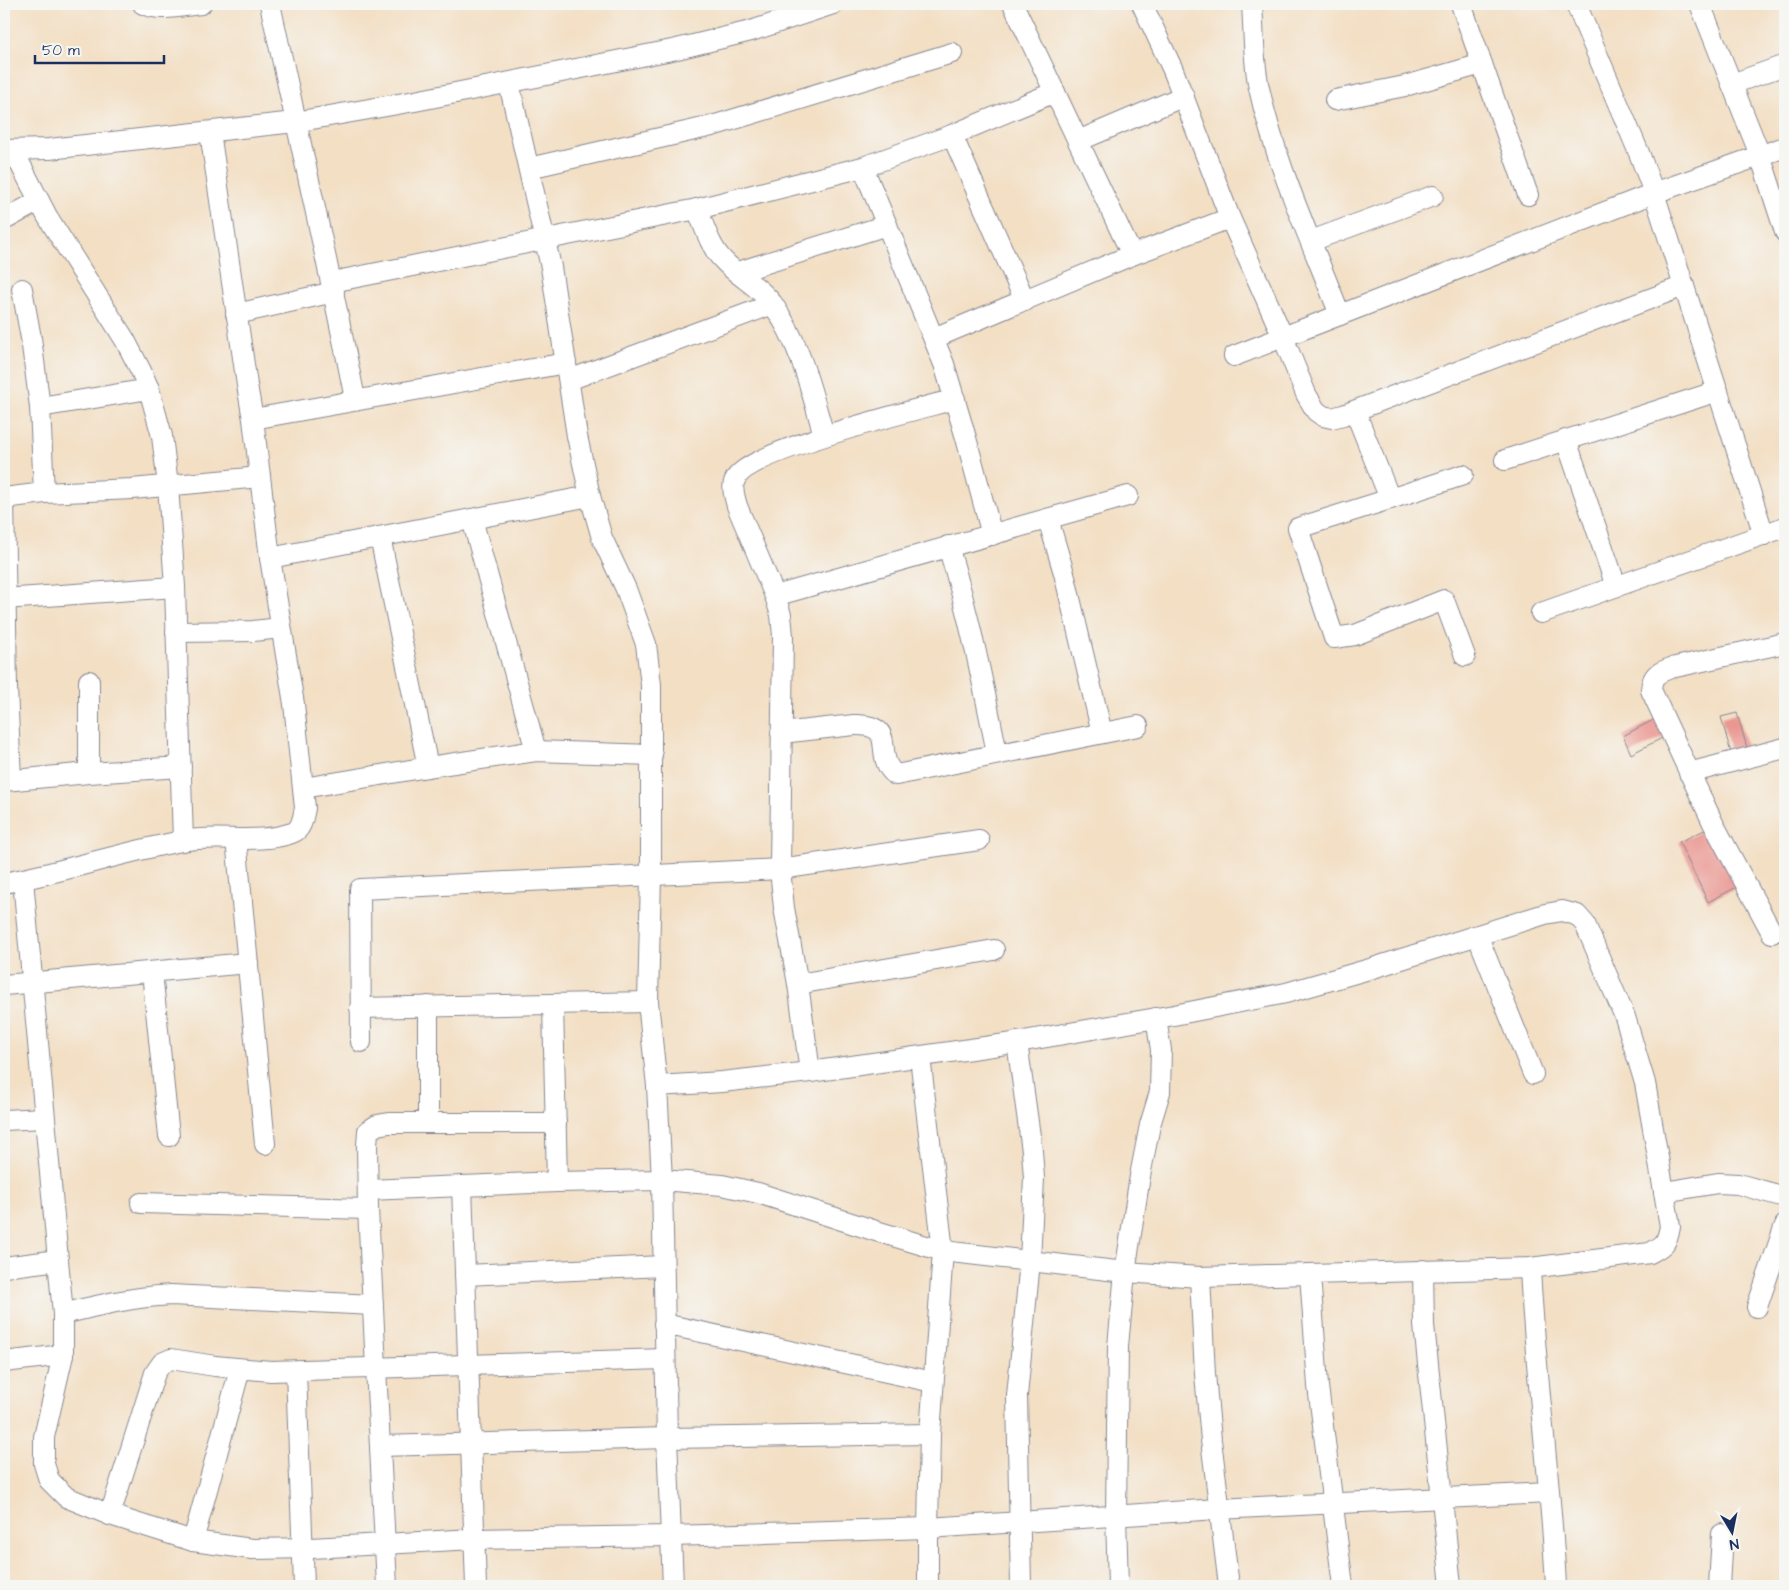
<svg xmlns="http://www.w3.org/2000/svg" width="1789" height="1590" viewBox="0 0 1789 1590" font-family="'Architects Daughter',sans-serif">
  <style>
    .building { fill: #ea9691 }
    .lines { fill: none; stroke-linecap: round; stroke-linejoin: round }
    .minor-casing { stroke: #878791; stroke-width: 22 }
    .minor { stroke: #fff; stroke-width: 20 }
  </style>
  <rect width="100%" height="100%" fill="#f6f6f2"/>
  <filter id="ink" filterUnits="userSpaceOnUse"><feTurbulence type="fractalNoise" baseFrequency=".02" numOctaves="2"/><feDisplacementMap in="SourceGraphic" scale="10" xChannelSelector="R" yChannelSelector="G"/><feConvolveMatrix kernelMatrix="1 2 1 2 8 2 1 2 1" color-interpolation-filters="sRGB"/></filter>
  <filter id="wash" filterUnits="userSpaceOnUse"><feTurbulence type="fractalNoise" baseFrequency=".0096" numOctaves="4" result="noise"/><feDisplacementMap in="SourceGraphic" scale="20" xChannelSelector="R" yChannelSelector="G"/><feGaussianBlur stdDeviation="1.12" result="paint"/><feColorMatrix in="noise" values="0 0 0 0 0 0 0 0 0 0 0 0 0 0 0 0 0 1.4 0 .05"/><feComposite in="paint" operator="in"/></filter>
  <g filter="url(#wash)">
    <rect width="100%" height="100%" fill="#f3dfc4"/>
    <g id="blocks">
      <!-- building -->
      <g class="building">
        <polygon points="1737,713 1747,748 1731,753 1721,717"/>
        <polygon points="1655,719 1664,737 1631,754 1623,736"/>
        <polygon points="1711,827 1737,887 1708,902 1679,842"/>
      </g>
    </g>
  </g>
  <g filter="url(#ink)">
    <use href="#blocks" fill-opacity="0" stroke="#878791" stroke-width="1"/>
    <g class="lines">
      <defs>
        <g id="minor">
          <path d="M143,4C160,12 182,6 201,4"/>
          <path d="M270,4C299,136 329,267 355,399"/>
          <polyline points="1013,4 1132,255"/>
          <polyline points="1142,4 1173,70 1230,218 1283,337 1306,394 1316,411 1323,416 1332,418 1343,415 1684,286"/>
          <path d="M1252,4C1254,32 1253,60 1259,88C1276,166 1311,240 1340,315"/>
          <polyline points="1461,4 1528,195"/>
          <polyline points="1576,4 1639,153 1654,193 1764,535"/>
          <polyline points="1700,4 1760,155 1785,232"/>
          <polyline points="509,83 551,267 577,436 590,496 602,538 626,589 646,644 651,685 651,875 648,1002 657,1086 662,1180 667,1438 673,1586"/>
          <polyline points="1732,84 1785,65"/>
          <polyline points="1335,100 1405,86 1482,64"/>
          <polyline points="952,135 1025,301"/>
          <polyline points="1078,141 1184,96"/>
          <polyline points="4,150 49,149 295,122 415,101 677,49 751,31 833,4"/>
          <polyline points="13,150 47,216 125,340 141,371 149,389 162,436 168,485 175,587 183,841"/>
          <polyline points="863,167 944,364 966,438 992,535"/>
          <polyline points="529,168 712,126 952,53"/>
          <path d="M697,209C704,225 710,247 723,260C738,277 761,287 774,306C801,345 811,391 824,435"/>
          <polyline points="4,220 39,201"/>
          <polyline points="1311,241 1433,196"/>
          <polyline points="738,272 887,225"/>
          <polyline points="332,282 697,209 863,167 952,135 1055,92"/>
          <polyline points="22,289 31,338 40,407 44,493"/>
          <polyline points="236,314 334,292"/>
          <polyline points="934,338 1132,255 1230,218"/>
          <polyline points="1234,356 1654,193 1785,147"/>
          <polyline points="569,380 773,304"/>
          <polyline points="40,407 149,389"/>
          <polyline points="1355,411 1390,499 1298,528 1334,638 1355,635 1444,600 1465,656"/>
          <polyline points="253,419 566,363"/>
          <polyline points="1566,440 1616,586"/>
          <polyline points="1505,460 1718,391"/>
          <polyline points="4,498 7,688 11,780"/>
          <polyline points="4,498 44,493 132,489 260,477"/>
          <polyline points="1390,499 1463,475"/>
          <polyline points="472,519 536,751"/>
          <polyline points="1048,519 1064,573 1102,733"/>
          <polyline points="380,537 428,767"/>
          <path d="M948,546C969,614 983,683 997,753"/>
          <polyline points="270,558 590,496"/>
          <polyline points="775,596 1128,496"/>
          <polyline points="4,599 175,587"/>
          <polyline points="1541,613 1785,527"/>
          <polyline points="176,632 253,631 281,628"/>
          <path d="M781,733L854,725C901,724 871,757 896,775L1138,726"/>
          <polyline points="89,773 89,681"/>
          <polyline points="1689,773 1785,748"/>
          <polyline points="4,781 89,773 181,767"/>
          <polyline points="303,788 428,767 536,751 652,755"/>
          <polyline points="236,839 265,1144"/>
          <polyline points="23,880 63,1314 63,1355 44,1437 44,1464 49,1480 66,1497 110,1515 193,1541 252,1549 311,1548 474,1539 671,1536 928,1528 1218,1509 1549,1493"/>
          <path d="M4,883C64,872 122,852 182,841C218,834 256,845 292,833C302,830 303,817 305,808L294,704L270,558L253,419L247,385L210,132"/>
          <path d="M1772,933L1713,823L1651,690C1652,675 1657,673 1671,668L1785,643"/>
          <polyline points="1478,937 1533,1074"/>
          <polyline points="152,972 169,1136"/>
          <polyline points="798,984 994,950"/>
          <polyline points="4,985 248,963"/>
          <polyline points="553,1004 557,1182"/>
          <polyline points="428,1006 428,1123"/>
          <polyline points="360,1008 648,1002"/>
          <polyline points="361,1042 360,889 780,869 979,840"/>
          <polyline points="1017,1042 1032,1151 1034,1178 1030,1261 1017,1396 1021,1586"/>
          <polyline points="920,1057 943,1251 930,1434 928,1528 928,1586"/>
          <path d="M810,1072L798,984L784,908L780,869L783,636L781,615L775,596L737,506C735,498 731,487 735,480C746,451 920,409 955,399"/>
          <polyline points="4,1120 44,1118"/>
          <polyline points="462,1186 476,1586"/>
          <path d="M368,1190L557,1182L662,1180L722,1185L758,1193L876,1231L943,1251L1125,1272L1200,1277L1530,1268L1650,1253C1665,1245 1667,1243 1670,1226L1645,1083L1625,1017L1585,924L1577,915L1562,911L1545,914L1373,968L1286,993L1174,1015L1006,1044L810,1072L722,1082L657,1086"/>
          <polyline points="1664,1192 1718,1183 1738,1184 1785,1197"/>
          <polyline points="141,1203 368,1209"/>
          <polyline points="4,1267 58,1260"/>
          <path d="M1530,1268C1535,1374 1551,1480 1556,1586"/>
          <polyline points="1423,1270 1424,1325 1451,1586"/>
          <polyline points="1310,1274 1318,1386 1343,1586"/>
          <polyline points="465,1275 663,1266"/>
          <polyline points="1200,1277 1205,1374 1211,1440 1229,1586"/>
          <polyline points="1757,1307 1785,1225"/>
          <path d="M63,1314C99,1305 133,1297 171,1295L373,1305"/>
          <polyline points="664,1324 933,1382"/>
          <polyline points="4,1362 63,1355"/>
          <polyline points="296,1371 304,1586"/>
          <polyline points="380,1446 667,1438 930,1434"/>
          <polyline points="110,1515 155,1373 162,1363 171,1359 215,1366 271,1371 665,1359"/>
          <polyline points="193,1541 240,1369"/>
          <polyline points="387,1586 368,1209 367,1145 368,1131 377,1125 389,1123 556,1123"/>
          <polyline points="1118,1586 1116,1516 1118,1346 1125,1272 1140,1176 1150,1125 1160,1092 1161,1050 1156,1018"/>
          <polyline points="1719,1586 1722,1534"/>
        </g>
      </defs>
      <!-- minor casing -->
      <use href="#minor" class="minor-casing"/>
      <!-- minor -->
      <use href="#minor" class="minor"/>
    </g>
  </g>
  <!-- margin -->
  <rect width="1789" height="1590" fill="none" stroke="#f6f6f2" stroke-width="20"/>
  <!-- north arrow -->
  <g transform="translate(1732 1532) rotate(170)" stroke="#f6f6f2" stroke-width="4" paint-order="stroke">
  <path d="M0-4L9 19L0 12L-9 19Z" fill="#1b2f5e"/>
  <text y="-8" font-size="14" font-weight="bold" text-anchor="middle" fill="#1b2f5e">N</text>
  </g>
  <!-- scale -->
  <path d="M35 55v8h129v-8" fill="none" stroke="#1b2f5e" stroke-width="2.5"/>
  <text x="42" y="55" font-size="15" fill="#1b2f5e" stroke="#f6f6f2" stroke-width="4" paint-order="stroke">50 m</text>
</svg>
